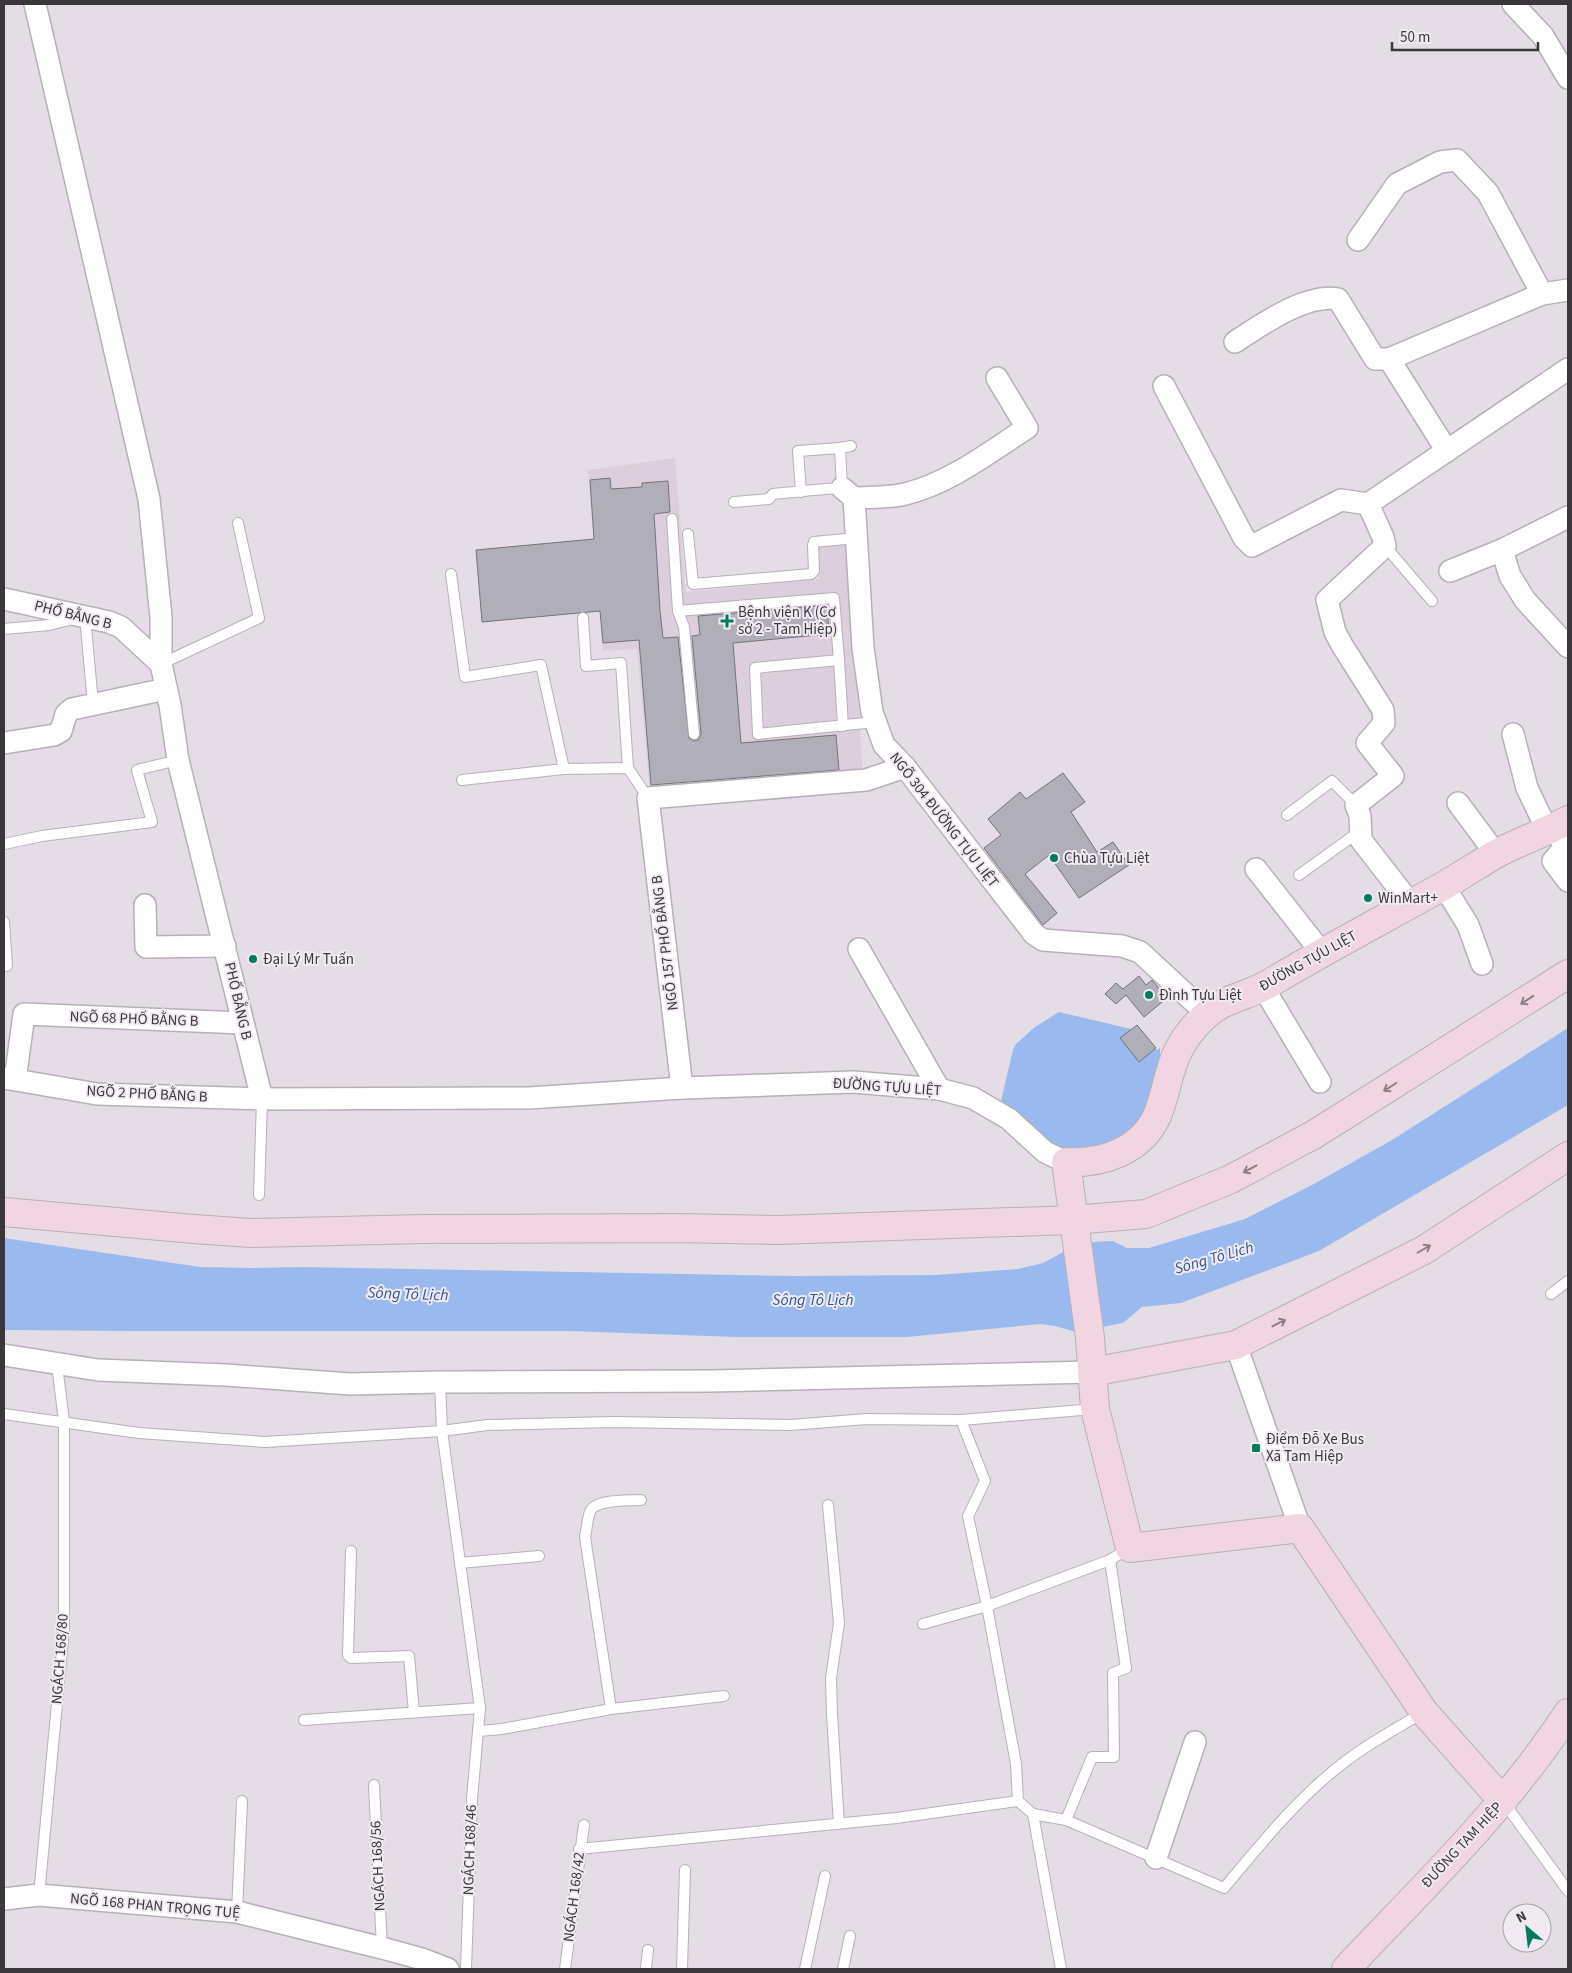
<svg xmlns="http://www.w3.org/2000/svg" width="1572" height="1973" viewBox="0 0 1572 1973" font-family="'Source Sans 3',sans-serif">
  <style>
    .built { fill: #dccedd }
    .water { fill: #9abaef }
    .building { fill: #b0aeb9; stroke: #73727b }
    .lines { fill: none; stroke-linecap: round; stroke-linejoin: round }
    .lane-casing { stroke: #b7b0b8; stroke-width: 12 }
    .street-casing { stroke: #b7b0b8; stroke-width: 24 }
    .secondary-casing { stroke: #b7b0b8; stroke-width: 30 }
    .lane { stroke: #fff; stroke-width: 10 }
    .street { stroke: #fff; stroke-width: 21 }
    .secondary { stroke: #f1d6e1; stroke-width: 28 }
    .oneway { stroke: #8c7f85 }
    .poi-dot { fill: #007c5b; stroke: #f2eaf3; stroke-width: 2 }
    .labels { text-anchor: middle; dominant-baseline: central; stroke-width: 4; stroke-linejoin: round; paint-order: stroke }
    .poi-label { font-size: 15px; fill: #3a373a; stroke: #f2eaf3; text-anchor: start }
    .street-label { font-size: 15px; fill: #3a373a; stroke: #f2eaf3 }
    .water-label { font-size: 16px; font-style: italic; fill: #305696; stroke: #f2eaf3 }
  </style>
  <rect width="100%" height="100%" fill="#e5dde5"/>
  <!-- built -->
  <polygon class="built" points="675,458 686,592 819,579 818,546 849,543 863,777 650,793 637,649 603,651 588,470"/>
  <!-- water -->
  <g class="water">
    <polygon points="1059,1012 1131,1029 1142,1059 1156,1048 1156,1050 1160,1048 1160,1076 1145,1133 1065,1155 1001,1101 1013,1050 1016,1044 1035,1027"/>
    <polygon points="1568,1028 1568,1105 1319,1251 1181,1303 1142,1307 1123,1323 1076,1332 1055,1326 1040,1324 907,1337 736,1337 569,1331 127,1331 4,1330 4,1238 200,1267 252,1268 300,1267 796,1276 936,1275 1018,1269 1043,1263 1065,1251 1093,1242 1113,1241 1127,1248 1149,1248 1245,1219 1312,1185 1392,1140"/>
  </g>
  <!-- building -->
  <g class="building">
    <polygon points="610,478 611,489 642,487 642,483 668,481 670,512 654,514 660,611 663,638 678,637 689,738 694,741 698,740 701,734 692,636 700,635 698,616 827,605 829,634 733,643 741,743 836,735 839,770 651,785 639,640 603,643 600,611 482,622 476,550 594,539 590,480"/>
    <polygon points="1063,773 1085,802 1071,812 1097,852 1113,842 1129,865 1079,898 1049,855 1025,874 1057,913 1043,925 984,848 1001,835 988,819 1020,792 1026,799"/>
    <polygon points="1139,976 1146,985 1152,980 1167,998 1144,1017 1126,995 1116,1004 1105,994 1116,983 1123,989"/>
    <polygon points="1137,1025 1156,1048 1139,1062 1120,1038"/>
  </g>
  <g class="lines">
    <defs>
      <g id="lane">
        <polyline points="840,448 851,446"/>
        <path d="M734,502L769,499L773,494C796,492 819,489 842,488L840,448L798,451L801,492"/>
        <polyline points="672,519 678,611 684,627 694,734"/>
        <polyline points="688,534 693,584 811,574 814,571 813,545 814,542 856,538"/>
        <polyline points="1385,546 1432,601"/>
        <polyline points="451,574 465,677 541,665 564,769 628,768 648,798"/>
        <polyline points="678,611 834,598 839,660"/>
        <polyline points="583,618 586,666 621,663 628,768"/>
        <polyline points="4,629 49,625 85,616 93,704"/>
        <polyline points="161,664 259,618 238,523"/>
        <polyline points="843,726 839,660 755,668 758,734 875,722"/>
        <polyline points="462,780 564,769"/>
        <polyline points="1287,815 1332,781 1356,805"/>
        <polyline points="4,844 42,836 152,822 137,770 178,760"/>
        <polyline points="1299,875 1360,831"/>
        <polyline points="4,922 7,966"/>
        <polyline points="259,1195 262,1099"/>
        <polyline points="1551,1294 1568,1281"/>
        <polyline points="440,1382 442,1431 480,1708 472,1799 466,1969"/>
        <polyline points="4,1414 139,1433 265,1442 442,1431 487,1425 613,1422 790,1425 867,1419 961,1420 1094,1409"/>
        <polyline points="828,1505 839,1623 831,1678 832,1714 839,1824"/>
        <polyline points="351,1551 348,1655 351,1658 409,1656 414,1712"/>
        <polyline points="460,1563 539,1556"/>
        <polyline points="923,1624 987,1606 968,1516 985,1481 961,1420"/>
        <path d="M611,1709L585,1537C587,1529 587,1517 591,1510C598,1499 629,1501 641,1500"/>
        <polyline points="304,1720 480,1708"/>
        <polyline points="479,1731 502,1729 611,1709 724,1696"/>
        <polyline points="374,1785 382,1948"/>
        <polyline points="1503,1801 1568,1891"/>
        <path d="M1033,1814L1066,1820L1224,1888C1256,1850 1287,1811 1325,1778C1355,1751 1390,1732 1424,1712"/>
        <polyline points="1066,1820 1092,1757 1114,1757 1113,1673 1126,1668 1110,1560"/>
        <polyline points="579,1849 896,1818 1018,1801"/>
        <polyline points="39,1895 64,1629 64,1421 57,1365"/>
        <polyline points="237,1912 242,1801"/>
        <polyline points="565,1969 584,1825"/>
        <polyline points="646,1969 648,1950"/>
        <polyline points="682,1969 685,1870"/>
        <polyline points="805,1969 825,1876"/>
        <polyline points="843,1969 850,1936"/>
        <polyline points="1061,1969 1033,1814 1018,1801 1016,1764 987,1606 1110,1560 1129,1548"/>
      </g>
      <g id="street">
        <polyline points="35,4 149,499 161,617 161,664 170,705 178,760 262,1099"/>
        <polyline points="1513,4 1543,36 1568,78"/>
        <polyline points="1358,240 1397,184 1440,162 1457,160 1488,193 1542,294"/>
        <path d="M1235,342C1261,325 1306,293 1338,299L1375,359H1389L1542,294L1568,290"/>
        <polyline points="1389,359 1447,451"/>
        <polyline points="1164,386 1244,538 1252,546 1341,500 1368,504 1568,369"/>
        <path d="M842,488L854,498C871,497 889,498 905,494C950,483 988,453 1027,428L997,378"/>
        <polyline points="854,498 863,648 872,712 884,745 905,767 1034,934 1043,940 1122,946 1140,952 1207,1014"/>
        <polyline points="1368,504 1383,537 1385,546 1327,600 1335,632 1342,645 1383,710 1384,723 1367,743 1393,776 1356,805 1360,816 1361,840 1410,903"/>
        <polyline points="1502,550 1510,576 1525,600 1568,647"/>
        <polyline points="1450,571 1502,550 1568,517"/>
        <polyline points="4,599 109,622 121,627 161,664"/>
        <polyline points="1513,734 1527,788 1548,832"/>
        <polyline points="4,743 54,735 61,731 66,714 72,709 166,689"/>
        <polyline points="1458,803 1496,854"/>
        <polyline points="1555,828 1565,847 1553,861 1568,881"/>
        <polyline points="1256,869 1322,953"/>
        <polyline points="1444,886 1468,925 1482,964"/>
        <polyline points="145,905 146,947 225,946"/>
        <polyline points="859,949 939,1089"/>
        <polyline points="1263,987 1320,1082"/>
        <polyline points="4,1078 97,1094 262,1099 529,1098 682,1088 853,1082 939,1089 973,1098 1009,1119 1045,1152 1066,1162"/>
        <polyline points="15,1080 24,1014 243,1023"/>
        <polyline points="682,1088 648,798 866,780 905,767"/>
        <polyline points="1236,1345 1300,1528"/>
        <polyline points="4,1355 98,1370 226,1375 350,1384 440,1382 712,1381 1092,1372"/>
        <polyline points="1156,1858 1195,1742"/>
        <polyline points="4,1899 39,1895 237,1912 382,1948 422,1959 448,1969"/>
      </g>
      <g id="secondary">
        <polyline points="4,1212 194,1229 251,1233 422,1229 677,1228 778,1230 1073,1220 1146,1214 1231,1179 1315,1134 1568,974"/>
        <polyline points="1092,1372 1236,1345 1424,1250 1568,1156"/>
        <path d="M1503,1801L1424,1712L1300,1528L1130,1548L1095,1409L1090,1338L1066,1162C1102,1164 1141,1151 1157,1116C1166,1095 1168,1071 1178,1051C1185,1037 1194,1026 1206,1015C1224,998 1249,996 1270,983C1327,949 1386,918 1445,885C1462,875 1479,864 1496,854C1520,841 1545,833 1568,820"/>
        <path d="M1346,1969C1423,1887 1506,1808 1568,1713"/>
      </g>
    </defs>
    <!-- lane casing -->
    <use href="#lane" class="lane-casing"/>
    <!-- street casing -->
    <use href="#street" class="street-casing"/>
    <!-- secondary casing -->
    <use href="#secondary" class="secondary-casing"/>
    <!-- lane -->
    <use href="#lane" class="lane"/>
    <!-- street -->
    <use href="#street" class="street"/>
    <!-- secondary -->
    <use href="#secondary" class="secondary"/>
  </g>
  <!-- one-way arrows -->
  <defs><path id="oneway-shaft" d="M-6 0H5M1.5-3L5.5 0L1.5 3" fill="none" stroke-width="1.6" stroke-linecap="round" stroke-linejoin="round" transform="scale(1.25)"/></defs>
  <g class="oneway">
    <use href="#oneway-shaft" transform="translate(1527 1000) rotate(147)"/>
    <use href="#oneway-shaft" transform="translate(1390 1087) rotate(148)"/>
    <use href="#oneway-shaft" transform="translate(1250 1169) rotate(152)"/>
    <use href="#oneway-shaft" transform="translate(1424 1249) rotate(-30)"/>
    <use href="#oneway-shaft" transform="translate(1279 1323) rotate(-27)"/>
  </g>
  <!-- markers -->
  <g class="poi-dot">
    <path d="M724.5 613.5h5v5h5v5h-5v5h-5v-5h-5v-5h5z"/>
    <circle cx="1054" cy="858" r="5"/>
    <circle cx="1368" cy="898" r="5"/>
    <circle cx="253" cy="959" r="5"/>
    <circle cx="1149" cy="995" r="5"/>
    <rect x="1251" y="1443" width="10" height="10" rx="2.5"/>
  </g>
  <g class="labels">
    <!-- poi labels -->
    <g class="poi-label">
      <text x="738" y="612">Bệnh viện K (Cơ<tspan x="738" dy="17">sở 2 - Tam Hiệp)</tspan></text>
      <text x="1064" y="858">Chùa Tựu Liệt</text>
      <text x="1378" y="898">WinMart+</text>
      <text x="263" y="959">Đại Lý Mr Tuấn</text>
      <text x="1159" y="995">Đình Tựu Liệt</text>
      <text x="1266" y="1439">Điểm Đỗ Xe Bus<tspan x="1266" dy="17">Xã Tam Hiệp</tspan></text>
    </g>
    <!-- street labels -->
    <g class="street-label">
      <text transform="translate(73 615) rotate(14)">PHỐ BẰNG B</text>
      <text transform="translate(944 820) rotate(52)">NGÕ 304 ĐƯỜNG TỰU LIỆT</text>
      <text transform="translate(665 943) rotate(-97)">NGÕ 157 PHỐ BẰNG B</text>
      <text transform="translate(1308 961) rotate(-29)">ĐƯỜNG TỰU LIỆT</text>
      <text transform="translate(238 1001) rotate(77)">PHỐ BẰNG B</text>
      <text transform="translate(134 1019) rotate(2)">NGÕ 68 PHỐ BẰNG B</text>
      <text transform="translate(887 1087) rotate(4)">ĐƯỜNG TỰU LIỆT</text>
      <text transform="translate(147 1094) rotate(3)">NGÕ 2 PHỐ BẰNG B</text>
      <text transform="translate(60 1659) rotate(-86)">NGÁCH 168/80</text>
      <text transform="translate(1462 1845) rotate(-47)">ĐƯỜNG TAM HIỆP</text>
      <text transform="translate(470 1850) rotate(-88)">NGÁCH 168/46</text>
      <text transform="translate(378 1866) rotate(-93)">NGÁCH 168/56</text>
      <text transform="translate(574 1897) rotate(-83)">NGÁCH 168/42</text>
      <text transform="translate(155 1906) rotate(5)">NGÕ 168 PHAN TRỌNG TUỆ</text>
    </g>
    <!-- water labels -->
    <g class="water-label">
      <text transform="translate(1214 1258) rotate(-16)">Sông Tô Lịch</text>
      <text transform="translate(408 1294) rotate(2)">Sông Tô Lịch</text>
      <text x="813" y="1300">Sông Tô Lịch</text>
    </g>
  </g>
  <!-- border -->
  <rect width="1572" height="1973" fill="none" stroke="#3a373a" stroke-width="10"/>
  <!-- north arrow -->
  <g transform="translate(1527 1928) rotate(332)"><circle r="24" fill="#f2eaf3" stroke="#a8a2a9"/>
  <path d="M0-4L9 19L0 12L-9 19Z" fill="#007c5b"/>
  <text y="-8" font-size="14" font-weight="bold" text-anchor="middle" fill="#3a373a">N</text>
  </g>
  <!-- scale -->
  <path d="M1392 42v8h146v-8" fill="none" stroke="#3a373a" stroke-width="2.5"/>
  <text x="1400" y="42" font-size="15" fill="#3a373a" stroke="#f2eaf3" stroke-width="4" paint-order="stroke">50 m</text>
</svg>
